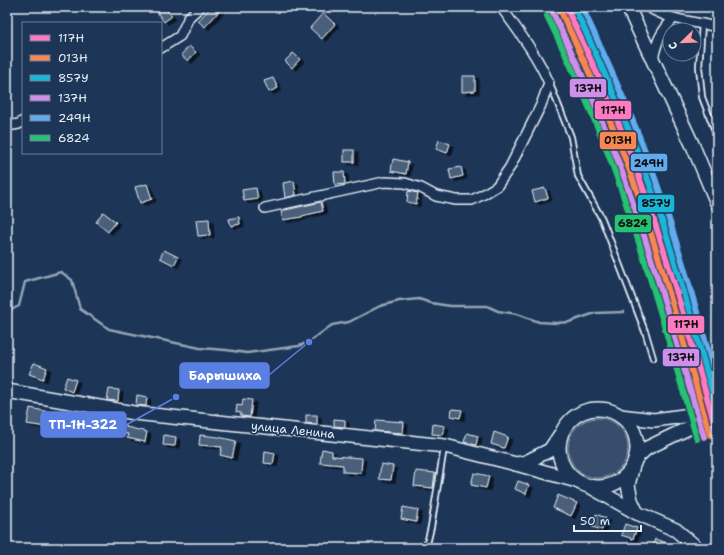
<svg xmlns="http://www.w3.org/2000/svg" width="724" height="555" viewBox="0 0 724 555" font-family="'Shantell Sans',sans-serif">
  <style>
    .green { fill: #374d6c; stroke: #909fb2 }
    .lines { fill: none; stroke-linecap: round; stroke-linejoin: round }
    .stream { stroke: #95a4b5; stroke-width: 2.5 }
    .building { fill: #495e7a; stroke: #e8f1f8; filter: url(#shadow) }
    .secondary-tunnel { stroke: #3b516f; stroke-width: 13; stroke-dasharray: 13 6; stroke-linecap: butt }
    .lane-casing { stroke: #e8f1f8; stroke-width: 8 }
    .street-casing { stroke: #e8f1f8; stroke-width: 12 }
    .secondary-casing { stroke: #e8f1f8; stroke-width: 16 }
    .lane { stroke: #1d3557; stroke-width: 4.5 }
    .street { stroke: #1d3557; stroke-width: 9 }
    .secondary { stroke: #1d3557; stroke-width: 13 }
    .rail-1-casing { stroke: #1d3557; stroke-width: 9 }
    .rail-2-casing { stroke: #1d3557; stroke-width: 9 }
    .rail-3-casing { stroke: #1d3557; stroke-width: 9 }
    .rail-4-casing { stroke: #1d3557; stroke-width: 9 }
    .rail-5-casing { stroke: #1d3557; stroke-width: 9 }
    .rail-6-casing { stroke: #1d3557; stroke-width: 9 }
    .rail-1 { stroke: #fe7ac1; stroke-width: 6 }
    .rail-2 { stroke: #f88751; stroke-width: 6 }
    .rail-3 { stroke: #1ab6d8; stroke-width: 6 }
    .rail-4 { stroke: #ce8fe9; stroke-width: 6 }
    .rail-5 { stroke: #60acee; stroke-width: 6 }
    .rail-6 { stroke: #26c172; stroke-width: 6 }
    .labels { text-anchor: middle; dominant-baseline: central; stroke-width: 3.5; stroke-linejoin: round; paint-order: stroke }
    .street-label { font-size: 12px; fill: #e8f1f8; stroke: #1d3557 }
    .leader { fill: none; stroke: #5a7fe2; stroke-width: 1.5 }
    .callout-dot { fill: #5a7fe2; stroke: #1d3557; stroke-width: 1.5 }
    .callout { fill: #5a7fe2; stroke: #5a7fe2; stroke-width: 1.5 }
    .callout-label { font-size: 13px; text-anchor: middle; font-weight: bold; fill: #fff }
    .line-badge { stroke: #1d3557; stroke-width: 1.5 }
    .pale-badge-label { font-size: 11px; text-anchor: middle; font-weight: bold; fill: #111 }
  </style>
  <defs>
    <filter id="shadow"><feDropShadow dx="4" dy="2.5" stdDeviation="0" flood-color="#0009"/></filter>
  </defs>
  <rect width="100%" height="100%" fill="#1d3557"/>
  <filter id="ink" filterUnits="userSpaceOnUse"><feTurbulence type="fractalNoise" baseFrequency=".025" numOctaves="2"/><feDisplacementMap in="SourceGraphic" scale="8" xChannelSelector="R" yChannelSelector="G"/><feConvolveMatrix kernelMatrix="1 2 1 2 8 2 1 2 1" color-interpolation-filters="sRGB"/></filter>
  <g filter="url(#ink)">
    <!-- green -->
    <circle class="green" cx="598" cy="448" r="30"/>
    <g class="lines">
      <!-- stream -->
      <polyline class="stream" points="7,312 19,306 25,282 61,272 72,280 80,309 109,329 200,348 226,350 247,353 299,346 309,342 332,325 349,322 380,306 399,301 419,299 431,303 450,306 487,306 498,311 517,314 539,322 556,323 569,322 595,313 624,312"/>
    </g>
    <!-- building -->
    <g class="building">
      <polygon points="164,7 172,16 164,22 157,12"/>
      <polygon points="211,7 223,7 205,27 198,21"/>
      <polygon points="323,13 335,24 322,39 310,28"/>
      <polygon points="189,46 196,52 188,61 181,55"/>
      <polygon points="293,53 300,59 292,68 285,61"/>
      <polygon points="462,76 475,76 475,91 462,92"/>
      <polygon points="273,78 278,88 269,92 264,81"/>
      <polygon points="439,140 450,144 447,153 436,149"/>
      <rect x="344" y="150" width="10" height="12"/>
      <polygon points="393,159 408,162 406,174 391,171"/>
      <polygon points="461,167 463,176 451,179 449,169"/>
      <polygon points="334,172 344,172 345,184 335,185"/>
      <polygon points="294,181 296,195 285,198 283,183"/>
      <polygon points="147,184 152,199 140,203 135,187"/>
      <polygon points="256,188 258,199 244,201 242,190"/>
      <polygon points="545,188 548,198 535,202 532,191"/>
      <polygon points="408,191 418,193 416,204 407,202"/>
      <polygon points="321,202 323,211 302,216 302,217 283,220 281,211"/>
      <polygon points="103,212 116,222 108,232 96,222"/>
      <polygon points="239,217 240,224 231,226 229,219"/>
      <polygon points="209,219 210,235 198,236 196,220"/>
      <polygon points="164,250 178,257 174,265 160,258"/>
      <polygon points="34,363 47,368 43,379 29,374"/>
      <polygon points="67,377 76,380 72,392 63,388"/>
      <polygon points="109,389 119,390 118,401 107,400"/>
      <polygon points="137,395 147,397 146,406 136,405"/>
      <polygon points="243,399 252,400 250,417 241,416 241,413 236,412 237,405 242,406"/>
      <polygon points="30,408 49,412 46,427 27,424"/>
      <polygon points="452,409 462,410 460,418 451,416"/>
      <polygon points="306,415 317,415 317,424 306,423"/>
      <polygon points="334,419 345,420 345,427 334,426"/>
      <polygon points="376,420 404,422 403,433 375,431"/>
      <polygon points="113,424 126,425 126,427 147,432 145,442 127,438 128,434 112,432"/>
      <polygon points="433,424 445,426 443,435 432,434"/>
      <polygon points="494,432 508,437 504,448 491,444"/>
      <polygon points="467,433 478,436 476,445 464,442"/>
      <polygon points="164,435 176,437 175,446 163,445"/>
      <polygon points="200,435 218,437 236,441 232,458 220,455 222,447 199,445"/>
      <polygon points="322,449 332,451 332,456 362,458 361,473 343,472 343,465 320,463"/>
      <polygon points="265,451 275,453 273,464 264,463"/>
      <polygon points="381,464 393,466 391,480 379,479"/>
      <polygon points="416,471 435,473 433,488 414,486"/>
      <polygon points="474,473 489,476 486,488 471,485"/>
      <polygon points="518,481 529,485 526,494 515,489"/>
      <polygon points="558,495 577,503 571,516 553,508"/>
      <polygon points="403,507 418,510 416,522 401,519"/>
      <polygon points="596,514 606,518 602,530 592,527"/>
      <polygon points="625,524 637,528 633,539 621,535"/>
      <polygon points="655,539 679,547 678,548 652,548"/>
    </g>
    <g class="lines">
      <!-- secondary-tunnel -->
      <g class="secondary-tunnel">
        <polyline points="696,405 717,399"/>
        <polyline points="698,414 717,408"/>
        <polyline points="704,431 717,427"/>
      </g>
      <defs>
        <g id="lane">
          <polyline points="702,24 699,67 702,97 717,136"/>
          <polyline points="550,84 571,137 578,176 602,219 646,334 653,358"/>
          <polyline points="426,548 431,527 444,448"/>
        </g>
        <g id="street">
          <path d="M648,7C672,21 691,21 717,27"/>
          <polyline points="161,48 180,36 189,17 200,7"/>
          <path d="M653,59C657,41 660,33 673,19"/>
          <polyline points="7,126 19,124 23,121"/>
          <path d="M265,208L384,182L405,183L421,188L436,196L456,200H472L484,194L497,186L510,167L541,105L549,83C537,55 519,32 501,7"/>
        </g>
        <g id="secondary">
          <polyline points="628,7 693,146 717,203"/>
          <polyline points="7,391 134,413 445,446 516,464 577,481"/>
          <circle cx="598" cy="448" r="39"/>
          <polyline points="620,416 654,420 698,414"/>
          <polyline points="636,458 647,448 701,422"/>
          <polyline points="516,464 526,462 550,450 560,435"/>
          <polyline points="632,469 628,485 631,500 637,513"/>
          <polyline points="591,487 637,513 676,530 697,548"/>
        </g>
      </defs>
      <!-- lane casing -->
      <use href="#lane" class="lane-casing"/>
      <!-- street casing -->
      <use href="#street" class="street-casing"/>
      <!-- secondary casing -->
      <use href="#secondary" class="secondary-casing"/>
      <!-- lane -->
      <use href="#lane" class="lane"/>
      <!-- street -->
      <use href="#street" class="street"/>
      <!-- secondary -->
      <use href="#secondary" class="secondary"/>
      <defs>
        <path id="rail-1" d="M566,7C595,67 623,128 644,191C672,271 694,352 717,433"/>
        <path id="rail-2" d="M560,10C589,70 616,131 638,194C665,273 687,354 710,435"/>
        <path id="rail-3" d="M574,7C602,66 629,126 651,188C676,260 696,334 717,408"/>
        <path id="rail-4" d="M553,13C582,73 610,134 631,197C659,276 680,357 704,437"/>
        <path id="rail-5" d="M582,7C604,54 626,102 645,151C674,227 695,305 717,382"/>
        <path id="rail-6" d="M547,16C576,75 603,135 624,198C652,277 673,358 697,439"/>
      </defs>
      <!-- rail-1 casing -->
      <use href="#rail-1" class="rail-1-casing"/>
      <!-- rail-2 casing -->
      <use href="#rail-2" class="rail-2-casing"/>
      <!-- rail-3 casing -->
      <use href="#rail-3" class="rail-3-casing"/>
      <!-- rail-4 casing -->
      <use href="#rail-4" class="rail-4-casing"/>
      <!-- rail-5 casing -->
      <use href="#rail-5" class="rail-5-casing"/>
      <!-- rail-6 casing -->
      <use href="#rail-6" class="rail-6-casing"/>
      <!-- rail-1 -->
      <use href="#rail-1" class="rail-1"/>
      <!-- rail-2 -->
      <use href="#rail-2" class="rail-2"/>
      <!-- rail-3 -->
      <use href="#rail-3" class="rail-3"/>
      <!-- rail-4 -->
      <use href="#rail-4" class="rail-4"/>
      <!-- rail-5 -->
      <use href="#rail-5" class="rail-5"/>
      <!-- rail-6 -->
      <use href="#rail-6" class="rail-6"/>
    </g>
  </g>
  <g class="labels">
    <!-- street labels -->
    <g class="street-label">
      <text transform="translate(293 430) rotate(6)">улица Ленина</text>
    </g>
  </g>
  <!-- callouts -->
  <path class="leader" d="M309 342L269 375M176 397L126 425"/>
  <g class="callout-dot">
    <circle cx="309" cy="342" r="4"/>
    <circle cx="176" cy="397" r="4"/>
  </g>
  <g class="callout">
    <rect x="180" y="363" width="89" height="25" rx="4"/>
    <rect x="41" y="412" width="85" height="25" rx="4"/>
  </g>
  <g class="callout-label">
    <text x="225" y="380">Барышиха</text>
    <text x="83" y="429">ТП-1Н-322</text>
  </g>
  <g class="line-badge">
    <rect x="569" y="78" width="38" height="20" rx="4" fill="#ce8fe9"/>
    <rect x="594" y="100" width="38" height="20" rx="4" fill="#fe7ac1"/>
    <rect x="599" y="131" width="38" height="19" rx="4" fill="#f88751"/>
    <rect x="630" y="153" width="38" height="19" rx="4" fill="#60acee"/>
    <rect x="637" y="194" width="38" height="19" rx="4" fill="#1ab6d8"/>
    <rect x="614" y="214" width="38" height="19" rx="4" fill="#26c172"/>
    <rect x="667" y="315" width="38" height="19" rx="4" fill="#fe7ac1"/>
    <rect x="662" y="348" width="38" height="19" rx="4" fill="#ce8fe9"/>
  </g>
  <g class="pale-badge-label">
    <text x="588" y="92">137Н</text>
    <text x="613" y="114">117Н</text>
    <text x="618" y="144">013Н</text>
    <text x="649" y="167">249Н</text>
    <text x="656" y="207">857У</text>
    <text x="633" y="227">6824</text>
    <text x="686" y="328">117Н</text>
    <text x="681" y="361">137Н</text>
  </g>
  <!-- margin -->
  <rect width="724" height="555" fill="none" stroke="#1d3557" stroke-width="24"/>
  <rect x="12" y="12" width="700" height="531" fill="none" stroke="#e8f1f8" stroke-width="1.5" filter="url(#ink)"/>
  <!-- legend -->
  <rect x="22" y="22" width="140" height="132" fill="#1d3557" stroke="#6e8097"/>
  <rect x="30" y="35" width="20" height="6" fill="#fe7ac1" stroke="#6e8097"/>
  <text x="58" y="42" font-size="12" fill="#e8f1f8">117Н</text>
  <rect x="30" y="55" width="20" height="6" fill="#f88751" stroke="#6e8097"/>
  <text x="58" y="62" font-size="12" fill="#e8f1f8">013Н</text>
  <rect x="30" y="75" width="20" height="6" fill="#1ab6d8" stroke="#6e8097"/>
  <text x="58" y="82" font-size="12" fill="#e8f1f8">857У</text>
  <rect x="30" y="95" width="20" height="6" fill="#ce8fe9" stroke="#6e8097"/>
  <text x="58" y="102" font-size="12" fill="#e8f1f8">137Н</text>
  <rect x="30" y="115" width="20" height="6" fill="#60acee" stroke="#6e8097"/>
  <text x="58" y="122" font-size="12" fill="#e8f1f8">249Н</text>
  <rect x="30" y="135" width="20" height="6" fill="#26c172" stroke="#6e8097"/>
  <text x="58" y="142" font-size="12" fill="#e8f1f8">6824</text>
  <!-- north arrow -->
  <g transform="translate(682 42) rotate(247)"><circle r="19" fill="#1d3557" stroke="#6e8097"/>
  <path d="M0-3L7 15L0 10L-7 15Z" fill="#ff9aa2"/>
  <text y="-6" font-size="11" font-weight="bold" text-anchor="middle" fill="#e8f1f8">С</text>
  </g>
  <!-- scale -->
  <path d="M574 525v6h67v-6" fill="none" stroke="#e8f1f8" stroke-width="2"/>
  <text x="580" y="525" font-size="12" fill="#e8f1f8" stroke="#1d3557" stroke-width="3" paint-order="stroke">50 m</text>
</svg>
